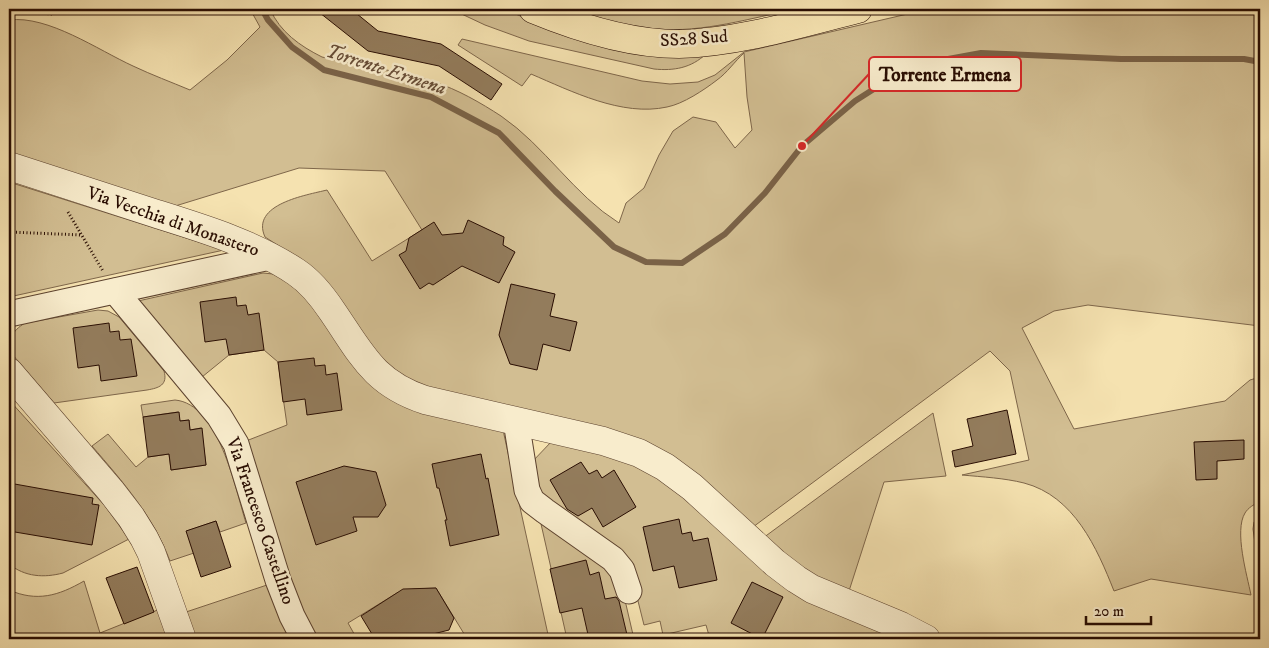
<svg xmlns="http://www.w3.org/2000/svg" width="1269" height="648" viewBox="0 0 1269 648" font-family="'IM FELL DW Pica',serif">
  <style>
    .green { fill: #d2be92; stroke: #7e664a }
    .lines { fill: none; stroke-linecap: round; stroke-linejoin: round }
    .stream { stroke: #7a6247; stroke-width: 6 }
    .building { fill: #937c5c; stroke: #290d02 }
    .minor-casing { stroke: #5c422e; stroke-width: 27 }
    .tertiary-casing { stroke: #5c422e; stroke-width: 29 }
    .primary-casing { stroke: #290d02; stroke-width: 29 }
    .path { stroke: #290d02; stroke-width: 3; stroke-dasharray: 1 2.5; stroke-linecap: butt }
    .minor { stroke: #f8eccc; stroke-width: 25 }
    .tertiary { stroke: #f8eccc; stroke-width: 28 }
    .primary { stroke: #f5e2b0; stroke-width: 28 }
    .labels { text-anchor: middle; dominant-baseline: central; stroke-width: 5; stroke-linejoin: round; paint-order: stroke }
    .street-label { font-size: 18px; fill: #290d02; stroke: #f8eccc }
    .water-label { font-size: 19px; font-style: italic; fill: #664c36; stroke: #f8eccc }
    .leader { fill: none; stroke: #d62828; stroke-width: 2 }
    .callout-dot { fill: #d62828; stroke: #f8eccc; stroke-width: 2 }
    .callout { fill: #f8eccc; stroke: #d62828; stroke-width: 2 }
    .callout-label { font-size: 19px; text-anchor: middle; font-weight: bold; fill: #290d02 }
  </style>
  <rect width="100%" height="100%" fill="#f5e2b0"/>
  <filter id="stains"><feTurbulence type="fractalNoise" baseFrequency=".004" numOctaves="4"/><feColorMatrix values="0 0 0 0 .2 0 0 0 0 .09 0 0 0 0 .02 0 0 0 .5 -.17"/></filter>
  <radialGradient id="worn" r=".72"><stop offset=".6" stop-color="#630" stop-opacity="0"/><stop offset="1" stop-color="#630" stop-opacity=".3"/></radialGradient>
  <!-- green -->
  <g class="green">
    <path d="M250,9H270C280,32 300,46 322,57C359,66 398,70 434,82C457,89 481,103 501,116C545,146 574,195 619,223L626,203L644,188L659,155L673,131L693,117L716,122L735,148L752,130L747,97L744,53C735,61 727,73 717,80C704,90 683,104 667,107C622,117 571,91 531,74L522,86L458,45L462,39L642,81L670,84L698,82L715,75L744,52L929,9H1260V326L1088,305L1054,311L1022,328L1074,429L1225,401L1250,380L1260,377V502C1254,504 1248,508 1245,513C1234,531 1247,575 1251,595L1151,579L1114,591C1097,548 1074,496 1024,483C1004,478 983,477 962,475L1029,460L1010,371L990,351L753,527L700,480L443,393L401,376L383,360L310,266L265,237C250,204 307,195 327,190L372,261L422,230L385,171L299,168L172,207L9,154V20C48,15 98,50 133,66C152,75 171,82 190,90L227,60L260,27Z"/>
    <path d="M451,9H504L539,24L706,54C691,68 674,71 654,69L529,41L485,25Z"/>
    <path d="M563,9H796C751,18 703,33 656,29C624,27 594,18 563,9Z"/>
    <polygon points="9,182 224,250 9,297"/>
    <polygon points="263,273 273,274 283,279 303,295 375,389 402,405 503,430 549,639 464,639 466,637 436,588 414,589 397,593 348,623 357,639 318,639 307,624 294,591 246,441 287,425 278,362 264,350 229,355 202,377 138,301"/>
    <path d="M98,310L108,311L119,317L164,371C168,385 159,388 147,390L54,403L12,354C7,340 12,331 25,323Z"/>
    <path d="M9,400L105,506L129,539L63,573C44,578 25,577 9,564Z"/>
    <path d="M175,400C219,404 235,488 246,523L220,532L216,521L187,531L194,553L170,561C153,516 123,482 92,446L108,434L136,467L148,457L169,454L171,470L206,465L201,428L190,430L189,420L180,421L178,412L143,417L141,405Z"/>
    <polygon points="933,413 946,476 884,482 849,591 814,577 763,538"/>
    <polygon points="552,441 637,464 900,639 710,639 706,625 663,635 660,621 644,625 632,577 536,495 531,463"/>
    <polygon points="539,515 606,562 621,583 634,639 567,639"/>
    <polygon points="1260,515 1260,579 1253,529 1254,522"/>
    <path d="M84,581L100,633L160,609L171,639H9V590C37,602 58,596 84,581Z"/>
    <polygon points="267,585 279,617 290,639 195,639 186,612"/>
  </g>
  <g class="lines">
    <!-- stream -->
    <polyline class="stream" points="262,9 268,20 292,47 324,70 431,97 499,133 555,191 614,247 646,262 682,263 725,234 765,193 802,146 855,101 910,66 981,53 1121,59 1244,59 1260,62"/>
  </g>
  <!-- building -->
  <g class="building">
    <polygon points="315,9 351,9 378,31 441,44 502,84 491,100 439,66 368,51"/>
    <polygon points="468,220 504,237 503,245 515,252 499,283 462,266 433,285 429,283 420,289 399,255 406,251 409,238 434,222 442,235 463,233"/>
    <polygon points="511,284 555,294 550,316 577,322 570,351 543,344 537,370 510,364 499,335"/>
    <polygon points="236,297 237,306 246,305 248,315 259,313 264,350 229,355 226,339 205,342 200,302"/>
    <polygon points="109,323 110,332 119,331 120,340 131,339 137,376 101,381 99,365 78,368 73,328"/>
    <polygon points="314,358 315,366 325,365 326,375 337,373 342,410 307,415 305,399 283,402 278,362"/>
    <polygon points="1007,410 1016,454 955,467 952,451 973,446 967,419"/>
    <polygon points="179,412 180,421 189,420 190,430 202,428 206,465 171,470 169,454 148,457 143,417"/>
    <polygon points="1244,440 1244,459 1217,461 1217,479 1196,480 1194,442"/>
    <polygon points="481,454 486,479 488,478 499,535 450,546 445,520 447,520 439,488 437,488 432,464"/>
    <polygon points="581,462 589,474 597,470 602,478 614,470 636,507 603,527 592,508 578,516 567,509 550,480"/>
    <polygon points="344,466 376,472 386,505 378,517 353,517 357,531 316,545 296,482"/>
    <polygon points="9,483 93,498 92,504 99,505 92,545 9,531"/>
    <polygon points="679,519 682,534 691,532 693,541 708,538 717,580 679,588 674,566 653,571 643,527"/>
    <polygon points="216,521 231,567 201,577 186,531"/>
    <polygon points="586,560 590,575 599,572 605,599 616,597 619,601 628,639 589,639 582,608 560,613 550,569"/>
    <polygon points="137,567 154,612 124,624 106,578"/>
    <polygon points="752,582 783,597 762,639 731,623"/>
    <polygon points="436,588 454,618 449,630 413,639 375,639 361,616 403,589"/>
  </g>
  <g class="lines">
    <defs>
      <g id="minor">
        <polyline points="115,291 219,416 236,444 278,580 292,616 304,639"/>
        <polyline points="9,314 270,257"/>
        <polyline points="516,421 527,490 532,501 545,511 613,559 622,570 629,591"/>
      </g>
      <g id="tertiary">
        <path d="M9,166C58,182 107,198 157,214C205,229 254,244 296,272C311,282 322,296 332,311C361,353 373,383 425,400L603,441L639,453L665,467L692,487L775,563L796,579L812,589L901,626L926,639"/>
        <polyline points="9,372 111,491 131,517 144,538 151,552 182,639"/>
      </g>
      <path id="primary" d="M533,9C579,28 629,44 679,44C737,43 802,23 858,9"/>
    </defs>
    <!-- minor casing -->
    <use href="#minor" class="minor-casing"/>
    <!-- tertiary casing -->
    <use href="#tertiary" class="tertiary-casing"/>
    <!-- primary casing -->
    <use href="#primary" class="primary-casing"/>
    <!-- path -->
    <g class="path">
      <polyline points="9,13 28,12 52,14"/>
      <polyline points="68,212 103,271"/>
      <polyline points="9,232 81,235"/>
    </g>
    <!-- minor -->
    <use href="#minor" class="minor"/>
    <!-- tertiary -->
    <use href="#tertiary" class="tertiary"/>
    <!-- primary -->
    <use href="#primary" class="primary"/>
  </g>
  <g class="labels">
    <!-- street labels -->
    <g class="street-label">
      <text transform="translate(694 39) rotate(-4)">SS28 Sud</text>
      <text transform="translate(173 222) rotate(19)">Via Vecchia di Monastero</text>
      <text transform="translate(260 521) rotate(71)">Via Francesco Castellino</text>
    </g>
    <!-- water labels -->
    <g class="water-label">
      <text transform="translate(386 70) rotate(18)">Torrente Ermena</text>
    </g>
  </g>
  <!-- callouts -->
  <path class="leader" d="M802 146L869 74"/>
  <circle class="callout-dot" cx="802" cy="146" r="5"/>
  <rect class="callout" x="869" y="57" width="152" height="34" rx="5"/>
  <g class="callout-label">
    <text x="945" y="81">Torrente Ermena</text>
  </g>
  <!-- margin -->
  <rect width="1269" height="648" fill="none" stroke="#f5e2b0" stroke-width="30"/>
  <rect x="10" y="10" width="1249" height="628" fill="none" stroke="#290d02" stroke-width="2.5"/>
  <rect x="15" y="15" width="1239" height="618" fill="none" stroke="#290d02"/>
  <!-- scale -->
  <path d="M1086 616v8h65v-8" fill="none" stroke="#290d02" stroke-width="2.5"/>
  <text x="1094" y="616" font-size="15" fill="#290d02" stroke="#f8eccc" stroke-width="4" paint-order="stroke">20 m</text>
  <rect width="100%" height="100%" filter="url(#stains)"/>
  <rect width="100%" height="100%" fill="url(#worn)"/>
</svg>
